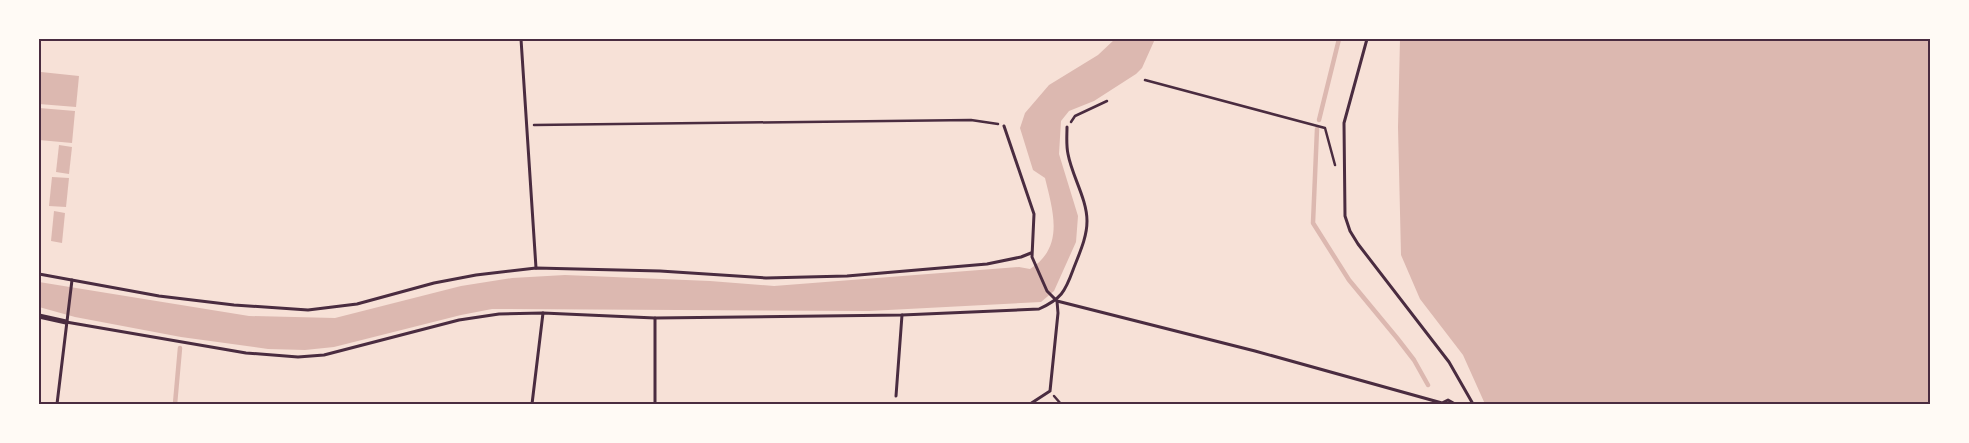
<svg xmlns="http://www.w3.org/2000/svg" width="1969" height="443" viewBox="0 0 1969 443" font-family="Cabin,sans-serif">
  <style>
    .water { fill: #dcb8b0 }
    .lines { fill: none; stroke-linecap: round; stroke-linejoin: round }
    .stream { stroke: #dcb8b0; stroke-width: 4.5 }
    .path { stroke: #4a2c40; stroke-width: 2.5 }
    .service { stroke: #4a2c40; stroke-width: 3 }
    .minor { stroke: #4a2c40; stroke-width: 5 }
    .neatline { fill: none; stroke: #4a2c40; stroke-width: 2 }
  </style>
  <rect width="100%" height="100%" fill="#f7e1d7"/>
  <!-- water -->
  <g class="water">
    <path d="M1115,39H1155L1142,68L1136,74L1094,101L1069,111L1061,121L1059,154L1078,216L1076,242L1054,291L1041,302L869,311L492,309L461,315L334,347L305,350L268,349L181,337L75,317L39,307V282L249,316L335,318L461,286L512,278L565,275L710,281L774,286L1019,267L1030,269C1065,247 1053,211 1045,178L1033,170L1020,128L1025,113L1049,85L1098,55Z"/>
    <polygon points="1400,39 1930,39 1930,404 1485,404 1463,355 1420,299 1401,255 1398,127"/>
    <polygon points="41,72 79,76 76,107 39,104"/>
    <polygon points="39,108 75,111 72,143 39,140"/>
    <polygon points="59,145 72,147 69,174 56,172"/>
    <polygon points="52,177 69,178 66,207 49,206"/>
    <polygon points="54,211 65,213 62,243 51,241"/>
  </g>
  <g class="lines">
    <!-- stream -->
    <g class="stream">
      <polyline points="1319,120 1339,39"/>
      <polyline points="1317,129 1313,223 1349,280 1397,338 1414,360 1428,385"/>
      <polyline points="175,404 180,348"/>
    </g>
    <!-- path -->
    <g class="path">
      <polyline points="1145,80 1325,128 1335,165"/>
      <polyline points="1071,122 1075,116 1107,101"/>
      <polyline points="534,125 971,120 998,124"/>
      <polyline points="1054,396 1061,404"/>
    </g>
    <!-- service -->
    <g class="service">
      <polyline points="521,39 536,268"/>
      <polyline points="1367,39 1344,123 1345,216 1350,231 1358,244 1449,362 1473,404"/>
      <polyline points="1004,126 1034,214 1032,257 1047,291 1057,301 1255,351 1442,403 1448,400 1455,404"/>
      <polyline points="39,274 159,296 234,305 308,310 357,304 434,283 476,275 536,268 660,271 766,278 847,276 987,264 1021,257 1031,253"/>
      <polyline points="655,318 655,404"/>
      <path d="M66,322L246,353L298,357L324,355L459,320L499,314L543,313L655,318L902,315L1039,309C1061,299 1065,292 1073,270C1079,254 1087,238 1087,221C1087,199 1072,176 1068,154C1066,145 1067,136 1067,127"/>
      <polyline points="896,396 902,315"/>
      <polyline points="57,404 72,280"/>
      <polyline points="532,404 543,313"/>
      <polyline points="1030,404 1050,391 1058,313 1057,301"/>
    </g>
    <!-- minor -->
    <polyline class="minor" points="39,316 66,322"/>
  </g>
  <!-- border -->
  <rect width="1969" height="443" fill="none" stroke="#fffaf5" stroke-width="80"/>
  <rect x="40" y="40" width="1889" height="363" class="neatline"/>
</svg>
